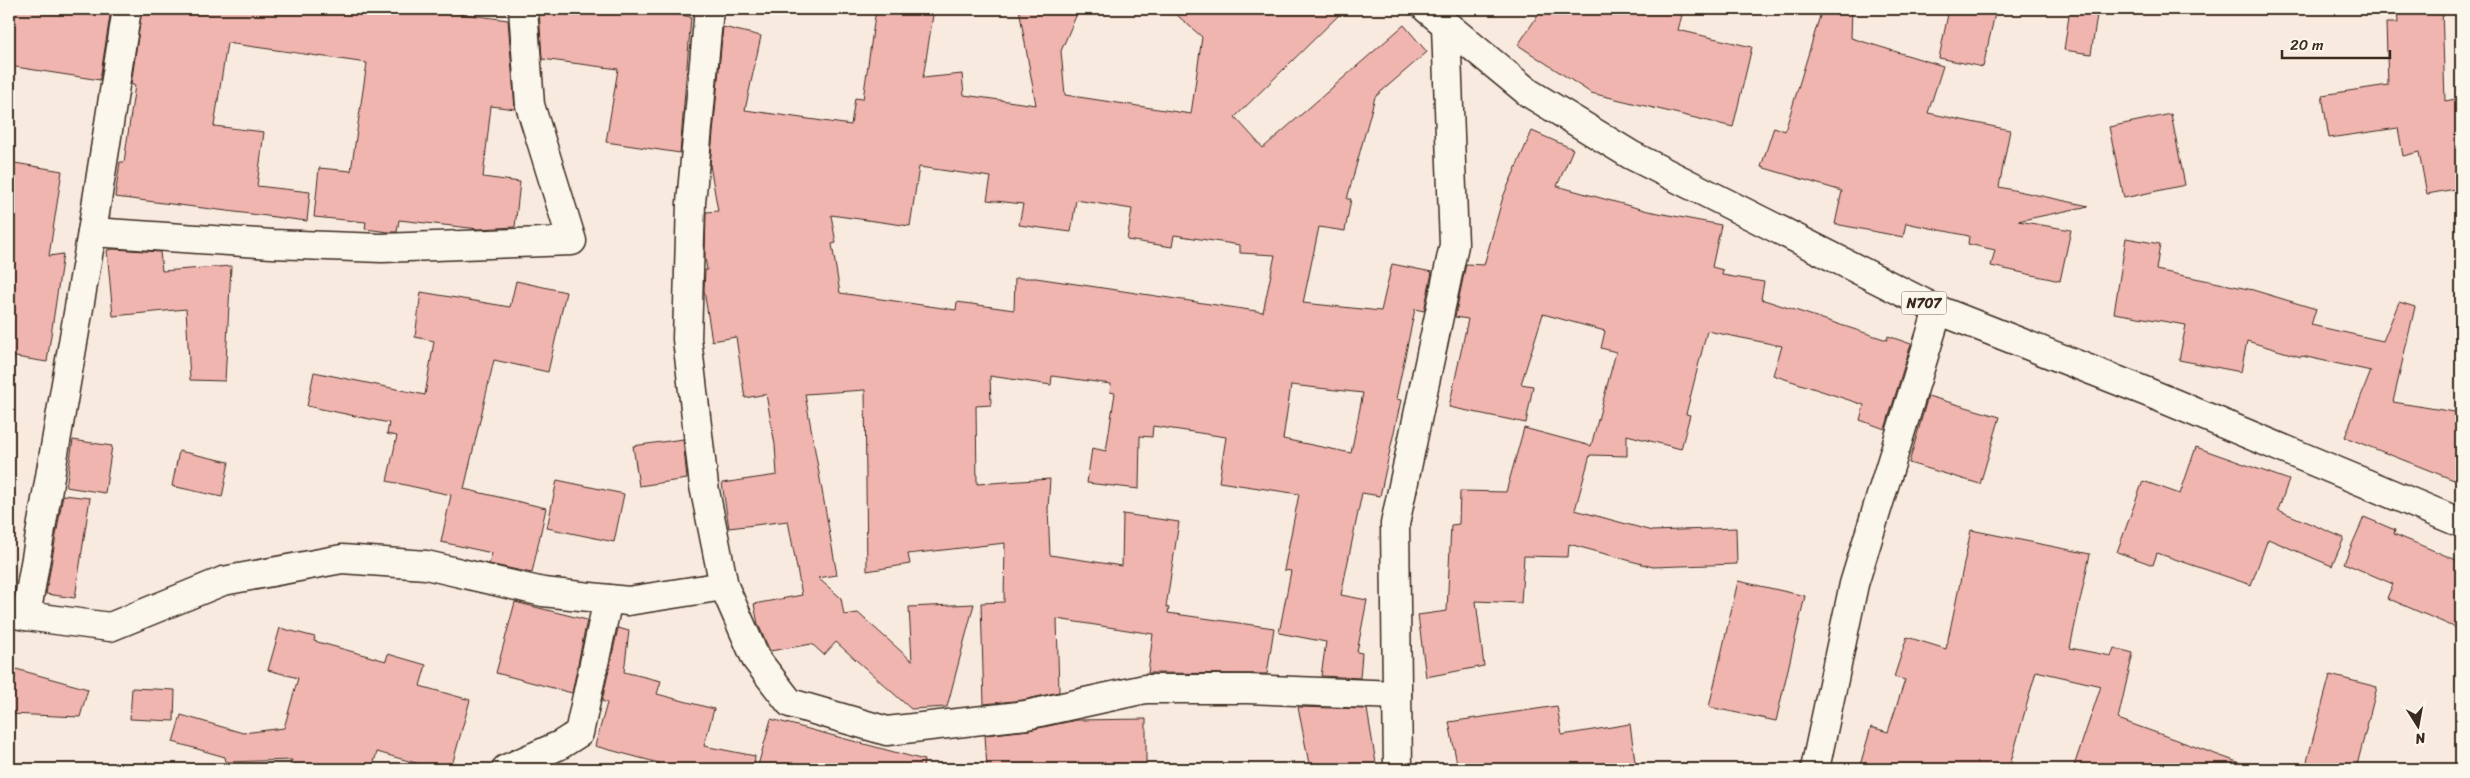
<svg xmlns="http://www.w3.org/2000/svg" width="2470" height="778" viewBox="0 0 2470 778" font-family="Sriracha,sans-serif">
  <style>
    .building { fill: #f1b5b0; stroke: #3b2a1e; fill-rule: evenodd }
    .lines { fill: none; stroke-linecap: round; stroke-linejoin: round }
    .minor-casing { stroke: #3b2a1e; stroke-width: 31 }
    .trunk-casing { stroke: #3b2a1e; stroke-width: 31 }
    .minor { stroke: #fbf7ec; stroke-width: 28 }
    .trunk { stroke: #fbf7ec; stroke-width: 28 }
    .labels { text-anchor: middle; dominant-baseline: central; stroke-width: 5; stroke-linejoin: round; paint-order: stroke }
    .shield { fill: #fbf7ec; stroke: #75685c; stroke-width: 1 }
    .shield-label { font-size: 14px; font-weight: bold; fill: #3b2a1e }
  </style>
  <rect width="100%" height="100%" fill="#f9eae0"/>
  <filter id="ink" filterUnits="userSpaceOnUse"><feTurbulence type="fractalNoise" baseFrequency=".02" numOctaves="2"/><feDisplacementMap in="SourceGraphic" scale="10" xChannelSelector="R" yChannelSelector="G"/><feConvolveMatrix kernelMatrix="1 2 1 2 8 2 1 2 1" color-interpolation-filters="sRGB"/></filter>
  <g filter="url(#ink)">
    <!-- building -->
    <g class="building">
      <polygon points="9,9 111,9 100,80 9,66"/>
      <polygon points="142,9 456,9 456,13 508,20 515,109 491,106 483,177 520,182 515,227 479,229 399,220 397,232 389,232 365,229 366,222 314,217 319,168 351,171 367,63 227,43 214,126 264,132 257,186 310,192 307,221 115,197 120,162 124,162 135,85 131,85"/>
      <polygon points="539,9 650,9 691,17 680,153 606,142 618,69 542,59"/>
      <path d="M876,9H934L923,78L962,74L964,95L1036,105L1019,9H1079L1061,51L1065,95L1191,114L1202,37L1170,9H1345L1235,117L1263,148L1404,25L1427,52L1375,97L1347,199H1351L1345,231L1319,227L1303,303L1381,311L1392,264L1432,272L1424,311L1415,309L1396,399L1401,400L1380,496L1362,493L1341,595L1367,600L1357,652L1362,653L1360,678L1321,676L1326,642L1279,633L1291,571L1284,570L1299,494L1219,482L1226,437L1153,426L1152,437L1140,436L1139,489L1087,483L1092,448L1106,451L1115,393L1110,392L1111,384L1052,376L1051,385L990,376L991,405L976,406L977,484L1050,479L1048,509L1050,555L1122,566L1123,514L1179,522L1166,607L1169,608L1168,613L1274,628L1267,674L1148,673L1153,634L1057,619L1059,692L1023,700L984,704L981,603L1004,602L1005,543L908,554L910,564L867,571L865,390L805,394L837,575L818,578L841,598L844,615L858,613L912,661L909,607L974,604L947,707L911,709L836,642L824,655L812,644L770,651L758,624L754,604L802,595L788,521L729,528L722,483L777,475L775,445L766,394L745,398L736,337L712,341L704,290L705,270H707L705,257L706,212L718,211L710,165L723,27L761,36L745,110L851,125L855,98L863,99ZM919,167L991,177L987,200L1023,204L1019,225L1071,232L1076,200L1132,209L1127,240L1172,247L1174,235L1240,245V253L1275,255L1263,312L1036,278H1015L1014,310L957,302L956,310L840,293L832,244L836,243L831,215L910,226ZM1291,385L1363,393L1351,453L1283,439Z"/>
      <polygon points="1542,9 1654,9 1682,15 1678,30 1752,47 1733,127 1591,93 1518,45"/>
      <polygon points="1822,9 1852,9 1851,38 1943,66 1928,113 2010,130 1999,187 2089,206 2018,221 2071,230 2060,281 1991,266 1995,250 1968,244 1969,236 1906,223 1903,237 1835,224 1842,191 1761,167 1774,127 1785,131"/>
      <polygon points="1949,9 1996,9 1983,67 1939,58"/>
      <polygon points="2070,9 2098,9 2091,54 2064,50"/>
      <polygon points="2397,9 2442,9 2445,101 2461,98 2461,188 2427,194 2419,152 2403,156 2398,128 2329,138 2322,95 2388,85 2386,23 2398,23"/>
      <polygon points="2171,114 2185,185 2124,198 2109,127"/>
      <polygon points="1532,131 1573,149 1557,186 1648,211 1721,225 1712,267 1723,270 1722,275 1764,282 1761,299 1887,340 1888,336 1911,344 1885,429 1860,420 1864,405 1773,375 1782,346 1707,331 1686,414 1690,415 1681,449 1627,435 1627,456 1590,455 1575,510 1652,531 1736,528 1737,564 1653,567 1569,544 1568,557 1524,556 1521,603 1476,601 1484,666 1426,677 1418,615 1447,611 1451,525 1459,524 1460,491 1506,492 1524,428 1591,446 1616,352 1601,348 1605,331 1543,314 1521,384 1533,386 1526,423 1449,407 1468,319 1455,317 1466,264 1484,265 1503,197"/>
      <polygon points="9,162 62,171 49,256 63,254 47,362 9,356"/>
      <polygon points="2126,238 2160,244 2156,270 2253,290 2316,309 2311,325 2383,341 2399,302 2415,307 2393,402 2461,413 2461,436 2454,480 2345,437 2371,371 2302,356 2301,357 2247,341 2241,372 2179,360 2186,325 2114,313"/>
      <polygon points="114,249 160,252 162,271 231,266 225,381 190,380 186,309 113,316 107,250"/>
      <polygon points="516,281 566,292 548,372 494,360 464,489 546,508 532,573 489,564 492,553 441,542 451,495 387,481 397,436 387,434 389,423 307,406 314,372 425,395 434,341 415,337 421,292 510,307"/>
      <polygon points="1928,396 2000,417 1980,484 1909,463"/>
      <polygon points="683,439 687,479 639,486 633,446"/>
      <polygon points="73,440 112,446 105,493 66,487"/>
      <polygon points="2196,447 2289,480 2278,510 2344,538 2332,566 2268,539 2251,585 2157,553 2153,565 2117,552 2143,481 2180,494"/>
      <polygon points="179,451 229,462 222,497 172,486"/>
      <polygon points="557,480 624,494 614,542 547,528"/>
      <polygon points="63,495 90,498 75,598 46,594"/>
      <polygon points="2364,517 2395,530 2394,534 2461,562 2461,630 2387,598 2393,584 2344,563"/>
      <polygon points="1971,530 2090,554 2070,648 2111,656 2114,648 2133,653 2118,719 2243,764 2242,769 2073,769 2101,686 2036,671 2009,769 1859,769 1871,727 1888,732 1905,680 1894,677 1907,637 1946,649"/>
      <polygon points="1738,581 1805,596 1776,721 1709,707"/>
      <polygon points="515,602 587,620 572,693 496,673"/>
      <polygon points="280,628 315,637 314,641 386,661 388,654 426,665 420,686 470,700 451,769 437,769 377,752 372,769 289,769 292,760 226,762 225,757 173,742 181,715 243,733 284,728 298,678 268,670"/>
      <polygon points="618,628 629,631 624,672 661,681 657,694 714,709 704,746 755,756 754,769 657,769 659,763 595,746 607,703 602,701"/>
      <polygon points="9,667 88,689 80,717 9,714"/>
      <polygon points="2330,675 2377,687 2356,769 2305,769"/>
      <polygon points="132,688 175,690 174,721 130,719"/>
      <polygon points="1557,706 1562,735 1630,724 1636,769 1458,769 1449,722"/>
      <polygon points="1298,707 1367,709 1377,769 1310,769"/>
      <polygon points="771,719 924,760 923,769 757,769"/>
      <polygon points="1146,719 1146,769 987,769 985,735 1029,730 1077,720"/>
    </g>
    <g class="lines">
      <defs>
        <g id="minor">
          <polyline points="709,9 691,203 687,339 704,486 724,586 756,659 790,703 887,731 1026,715 1145,689 1248,689 1397,695"/>
          <polyline points="92,232 272,244 382,248 572,241 530,105 523,9"/>
          <polyline points="9,613 26,616 92,232 127,9"/>
          <polyline points="26,616 110,627 223,581 342,559 426,565 543,592 628,601 724,586"/>
          <polyline points="506,769 560,745 579,733 608,599"/>
          <polyline points="1398,769 1395,524 1454,245 1446,26"/>
          <polyline points="1815,769 1854,584 1938,310"/>
        </g>
        <polyline id="trunk" points="1427,9 1529,93 1631,155 1938,310 2147,392 2461,523"/>
      </defs>
      <!-- minor casing -->
      <use href="#minor" class="minor-casing"/>
      <!-- trunk casing -->
      <use href="#trunk" class="trunk-casing"/>
      <!-- minor -->
      <use href="#minor" class="minor"/>
      <!-- trunk -->
      <use href="#trunk" class="trunk"/>
    </g>
  </g>
  <g class="labels">
    <!-- shield labels -->
    <rect class="shield" x="1901.5" y="291.5" width="45" height="23" rx="4"/>
    <g class="shield-label">
      <text x="1924" y="303">N707</text>
    </g>
  </g>
  <!-- margin -->
  <rect width="2470" height="778" fill="none" stroke="#fbf7ec" stroke-width="30"/>
  <rect x="15" y="15" width="2440" height="748" fill="none" stroke="#3b2a1e" stroke-width="2" filter="url(#ink)"/>
  <!-- north arrow -->
  <g transform="translate(2418 726) rotate(169)" stroke="#fbf7ec" stroke-width="4" paint-order="stroke">
  <path d="M0-4L9 19L0 12L-9 19Z" fill="#3b2a1e"/>
  <text y="-8" font-size="14" font-weight="bold" text-anchor="middle" fill="#3b2a1e">N</text>
  </g>
  <!-- scale -->
  <path d="M2282 50v8h108v-8" fill="none" stroke="#3b2a1e" stroke-width="2.5"/>
  <text x="2290" y="50" font-size="15" fill="#3b2a1e" stroke="#fbf7ec" stroke-width="4" paint-order="stroke">20 m</text>
</svg>
